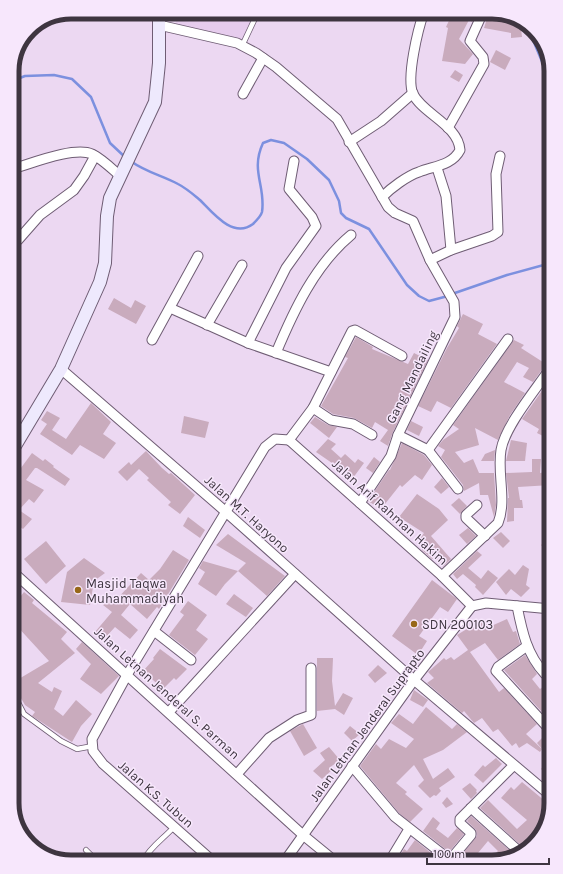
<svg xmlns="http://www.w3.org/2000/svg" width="563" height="874" viewBox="0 0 563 874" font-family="Karla,sans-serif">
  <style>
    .built { fill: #e6cced }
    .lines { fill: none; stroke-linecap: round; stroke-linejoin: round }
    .stream { stroke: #7c90df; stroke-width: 2.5 }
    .river { stroke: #7c90df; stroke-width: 15 }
    .building { fill: #c9abbd; fill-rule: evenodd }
    .lane-casing { stroke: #6f5d74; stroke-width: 6 }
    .street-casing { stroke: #6f5d74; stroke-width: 11 }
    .secondary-casing { stroke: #6f5d74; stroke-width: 14 }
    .lane { stroke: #fff; stroke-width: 4.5 }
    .street { stroke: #fff; stroke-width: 9 }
    .secondary { stroke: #eee9fd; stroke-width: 12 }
    .poi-dot { fill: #976818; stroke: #f7e7fc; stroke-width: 1.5 }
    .labels { text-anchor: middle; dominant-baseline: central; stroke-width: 3; stroke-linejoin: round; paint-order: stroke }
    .street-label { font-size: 13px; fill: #3e3540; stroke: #f7e7fc }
    .poi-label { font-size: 13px; fill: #3e3540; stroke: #f7e7fc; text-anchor: start }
    .rim { fill: none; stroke: #3e3540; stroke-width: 5 }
  </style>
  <rect width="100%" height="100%" fill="#ecd8f2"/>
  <!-- built -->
  <g class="built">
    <polygon points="176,12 261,12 243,49 176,32"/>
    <polygon points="12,181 20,183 20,217 12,219"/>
  </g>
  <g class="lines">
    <!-- stream -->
    <g class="stream">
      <polyline points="12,81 25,76 54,75 72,79 91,97 110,143 126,158"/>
      <path d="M132,162C146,172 163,176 178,184C186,188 194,195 200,200C213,213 233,239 253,224C256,221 261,216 262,212C266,186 250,171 263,143L271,140L284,143L307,159L329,180L339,201L341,213L346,218L369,229L407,285L419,296L429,301L448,296"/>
      <polyline points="452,294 507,275 551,263"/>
    </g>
    <!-- river -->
    <polyline class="river" points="539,38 549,62"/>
  </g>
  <!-- building -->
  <g class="building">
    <polygon points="453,12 476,12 472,22 469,20 459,39 473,54 465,64 442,61 448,28 446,27"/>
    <polygon points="489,12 496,12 520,20 522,37 511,38 511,33 484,28"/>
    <polygon points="496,50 511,58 505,70 490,62"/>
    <polygon points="455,70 463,75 459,82 450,77"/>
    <polygon points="114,298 131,308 135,300 146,306 136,324 108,309"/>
    <polygon points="463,314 483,324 478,334 497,344 451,408 437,401 431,412 418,406 447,348 459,328 457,326"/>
    <polygon points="356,337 373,347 372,349 408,364 414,353 428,360 393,432 388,446 380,441 388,430 375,422 372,428 354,418 333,414 321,406 348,358 345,357"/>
    <polygon points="514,340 524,345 521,348 546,364 533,382 523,377 529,368 517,362 504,382 525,393 510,415 498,440 475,428 479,445 455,452 464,463 473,459 479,473 494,473 496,505 494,517 488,495 480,495 479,483 464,491 463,485 441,457 445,450 438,446 443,440 459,429 453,425"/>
    <polygon points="551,378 551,432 547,438 537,433 539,429 522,419"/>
    <polygon points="91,403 111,422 103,434 116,443 104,459 80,445 72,455 40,434 47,424 41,420 47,411 60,418 52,430 66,439"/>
    <polygon points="184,416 209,422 205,438 181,433"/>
    <polygon points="315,417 328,425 337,427 329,438 310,423"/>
    <polygon points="411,421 423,427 419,436 407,430"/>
    <polygon points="328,439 336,444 331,449 341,458 345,454 355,463 358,459 364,463 350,482 344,478 347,474 333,462 332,463 316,452"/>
    <polygon points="511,440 527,443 525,461 506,461"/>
    <polygon points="402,443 424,455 432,465 422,480 415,475 402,487 400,485 381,509 368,501 389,470 390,470"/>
    <polygon points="495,450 494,461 481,461 485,454"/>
    <polygon points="146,451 162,468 169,474 171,473 195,495 180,514 168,505 171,502 147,480 149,478 139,469 127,481 118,472 129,462 131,465"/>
    <polygon points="32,453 43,461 45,459 54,466 53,467 70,479 65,486 37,468 35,468 26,480 44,490 34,503 29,499 19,510 32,519 23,529 12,521 12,480"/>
    <polygon points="374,457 380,462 373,473 366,468"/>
    <polygon points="532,459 541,459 540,473 551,471 551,485 518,487 520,500 522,500 523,508 514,508 514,521 507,522 508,498 509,498 506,473 532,472"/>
    <polygon points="442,478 449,487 441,494 434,487"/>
    <polygon points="417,494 439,509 448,520 431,536 451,559 443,567 434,557 432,559 422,550 426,545 419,539 424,533 399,517"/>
    <polygon points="459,498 467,506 460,514 451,505"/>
    <polygon points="188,517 205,530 200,538 183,526"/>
    <polygon points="468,528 476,536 467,544 459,535"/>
    <polygon points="501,532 510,541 503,548 493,538"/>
    <polygon points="228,534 285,576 267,596 238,571 246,563 216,545"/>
    <polygon points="551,537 551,556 541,545"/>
    <polygon points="46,541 66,566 46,584 24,559"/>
    <polygon points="173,550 189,560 159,609 157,607 147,619 130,604 121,615 138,630 130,639 115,627 104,639 95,632 112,612 103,605 112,596 116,600 141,573 149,580 160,569"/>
    <polygon points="477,551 482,555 468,568 481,579 488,570 498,578 483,595 475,587 476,585 463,574 457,579 453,574"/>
    <polygon points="84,558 105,573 94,581 90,605 61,602 67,572"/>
    <polygon points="203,561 238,571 225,584 216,596 198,584 205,572 199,568"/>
    <polygon points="523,565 529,569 526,585 530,588 521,597 511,589 506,595 496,582 509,569 515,575"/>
    <polygon points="432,580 457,599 448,612 440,607 419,636 427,641 418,655 392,636"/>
    <polygon points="24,592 34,600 32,603 67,632 61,639 75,653 38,683 52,692 54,687 62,691 54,709 63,716 76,700 92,714 81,726 72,742 32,716 35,712 25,705 12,683 49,661 15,624 12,628 12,607"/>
    <polygon points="234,594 253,608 246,617 226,604"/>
    <polygon points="188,601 207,615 196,630 208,639 195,655 169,635 184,615 180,612"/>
    <polygon points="483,619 489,627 507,619 513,632 516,631 520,644 498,660 485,643 470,652 499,692 504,688 537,724 526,734 542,749 540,752 527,743 519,748 516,743 512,746 498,729 493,732 482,718 474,723 464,711 462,713 427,683 434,678 428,672 444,658 446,660 451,657 454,660 468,650 457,635"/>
    <polygon points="82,642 119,676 101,694 80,679 91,664 76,649"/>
    <polygon points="160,649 187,669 176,680 174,678 163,689 143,671 154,659 153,658"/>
    <polygon points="525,655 537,674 532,679 540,689 551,681 551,722 504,670"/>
    <polygon points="317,658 333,658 332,681 335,706 343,693 353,698 344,715 335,709 317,711"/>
    <polygon points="378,665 387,673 375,683 368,675"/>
    <polygon points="414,690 428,700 423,707 410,700"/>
    <polygon points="426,707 452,729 457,724 467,732 443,750 423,759 433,779 448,768 455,777 439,788 441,791 436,796 434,795 430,798 418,786 424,780 414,765 396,783 407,792 405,794 423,809 410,822 399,813 360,766 376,744 381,749 389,739 406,748 414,739 391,723 399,714 413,724"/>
    <polygon points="303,724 317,748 304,756 290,731"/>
    <polygon points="350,726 360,734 352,741 344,733"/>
    <polygon points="546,734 551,737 551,744 543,750 537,743"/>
    <polygon points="329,747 340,760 329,768 332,770 322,779 313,771 325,760 320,753"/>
    <polygon points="551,756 551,772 548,775 541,769"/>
    <polygon points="496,758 502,764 483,783 474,775 483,765 485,767"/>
    <polygon points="522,782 551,806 541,835 525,849 480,808 488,800 517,829 527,820 501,798 511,787 514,790"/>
    <polygon points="470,783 477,790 476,791 477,793 471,799 462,789"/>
    <polygon points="447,797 453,804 446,808 442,803"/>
    <path d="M471,816L516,856L492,862H463L459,858L477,836L476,830L467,821ZM488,841L498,851L487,861L478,853Z"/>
    <polygon points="433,817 440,823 436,829 448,838 457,828 464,834 449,852 423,831"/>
    <polygon points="415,840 431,853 428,856 424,854 419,862 396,862 404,849 407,851"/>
  </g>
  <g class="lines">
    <defs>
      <g id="lane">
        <polyline points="208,12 223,12"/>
        <polyline points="242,46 258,12"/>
        <polyline points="12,691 24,714 61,741 77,749 93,746"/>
        <polyline points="86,850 98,862"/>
        <path d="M142,862C151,846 162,840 174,827"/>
      </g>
      <g id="street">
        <polyline points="159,25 237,43 256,53 276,67 337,119 388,207 395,213 413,221 430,260 451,250 492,236 498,232 496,174 500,156"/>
        <polyline points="243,94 263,58"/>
        <polyline points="448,128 484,64 483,57 470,41 483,12"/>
        <polyline points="349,142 381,121 413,93"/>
        <polyline points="437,168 446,196 451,250"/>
        <path d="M12,169C30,164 74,146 92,154C102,159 111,168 119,175"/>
        <path d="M382,197C391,188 407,176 419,172C433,166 452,166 460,150C458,125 423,114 413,94C406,78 418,29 424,12"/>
        <polyline points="12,240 18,240 40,215 74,190 84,176 95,156"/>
        <polyline points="170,308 248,343 331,372"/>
        <polyline points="207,325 242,265"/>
        <polyline points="152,340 198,256"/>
        <polyline points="248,343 286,268 316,226 312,217 289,189 294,161"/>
        <path d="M276,353C294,310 315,265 351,235"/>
        <polyline points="61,369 226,512 414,680 551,796"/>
        <polyline points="313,408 331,420 353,424 372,435"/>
        <polyline points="398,435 428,450 508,339"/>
        <polyline points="289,440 442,576 472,606"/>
        <polyline points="289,440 313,408 352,331 355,330 402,356"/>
        <polyline points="428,450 458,489"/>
        <polyline points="360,503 391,456 398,435 455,317 454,302 430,260"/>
        <polyline points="477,505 466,515 466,518 485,536"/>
        <polyline points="12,571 303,835 336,862"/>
        <path d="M442,576L498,523C507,501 497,473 501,450C505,426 537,388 551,367"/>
        <polyline points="472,606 486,603 551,609"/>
        <path d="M517,606C522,631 527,655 545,674"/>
        <polyline points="154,631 191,660"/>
        <polyline points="527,646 498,667 496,671 551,731"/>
        <polyline points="169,712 295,574"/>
        <polyline points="352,766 395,817 450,860 471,835 471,833 460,823 460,819 513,766"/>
        <polyline points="237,774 269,738 297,720 311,715 311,668"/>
        <polyline points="471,808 521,853"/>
        <polyline points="214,862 103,764 93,751 92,739 127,675 265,447 275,439 289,440"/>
        <polyline points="284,862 414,680 472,606"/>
        <polyline points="389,862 409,829"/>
      </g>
      <polyline id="secondary" points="12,451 61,369 100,282 105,263 107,216 110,198 155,102 159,63 159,12"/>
    </defs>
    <!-- lane casing -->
    <use href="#lane" class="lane-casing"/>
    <!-- street casing -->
    <use href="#street" class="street-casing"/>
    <!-- secondary casing -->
    <use href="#secondary" class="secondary-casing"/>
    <!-- lane -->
    <use href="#lane" class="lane"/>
    <!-- street -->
    <use href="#street" class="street"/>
    <!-- secondary -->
    <use href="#secondary" class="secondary"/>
  </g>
  <!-- markers -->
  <g class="poi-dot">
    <circle cx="78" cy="590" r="4"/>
    <circle cx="414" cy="624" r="4"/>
  </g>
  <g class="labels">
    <!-- street labels -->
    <g class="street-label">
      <text transform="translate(412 377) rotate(-64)">Gang Mandailing</text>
      <text transform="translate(390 512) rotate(42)">Jalan Arif Rahman Hakim</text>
      <text transform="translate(247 514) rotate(42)">Jalan M.T. Haryono</text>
      <text transform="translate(167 693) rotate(42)">Jalan Letnan Jenderal S. Parman</text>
      <text transform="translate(367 725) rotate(-54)">Jalan Letnan Jenderal Suprapto</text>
      <text transform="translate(156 794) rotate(41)">Jalan K.S. Tubun</text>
    </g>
    <!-- poi labels -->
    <g class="poi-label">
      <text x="86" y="583">Masjid Taqwa<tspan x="86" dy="15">Muhammadiyah</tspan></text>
      <text x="422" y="624">SDN 200103</text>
    </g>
  </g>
  <!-- crop -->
  <path d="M0 0H563V874H0ZM71 19H492A52 52 0 0 1 544 71V803A52 52 0 0 1 492 855H71A52 52 0 0 1 19 803V71A52 52 0 0 1 71 19Z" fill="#f7e7fc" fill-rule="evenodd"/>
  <path class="rim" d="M71 19H492A52 52 0 0 1 544 71V803A52 52 0 0 1 492 855H71A52 52 0 0 1 19 803V71A52 52 0 0 1 71 19Z"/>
  <!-- scale -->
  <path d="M427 858v6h122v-6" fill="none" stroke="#3e3540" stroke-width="2"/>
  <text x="433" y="858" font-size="12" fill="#3e3540" stroke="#f7e7fc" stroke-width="3" paint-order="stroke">100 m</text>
</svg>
